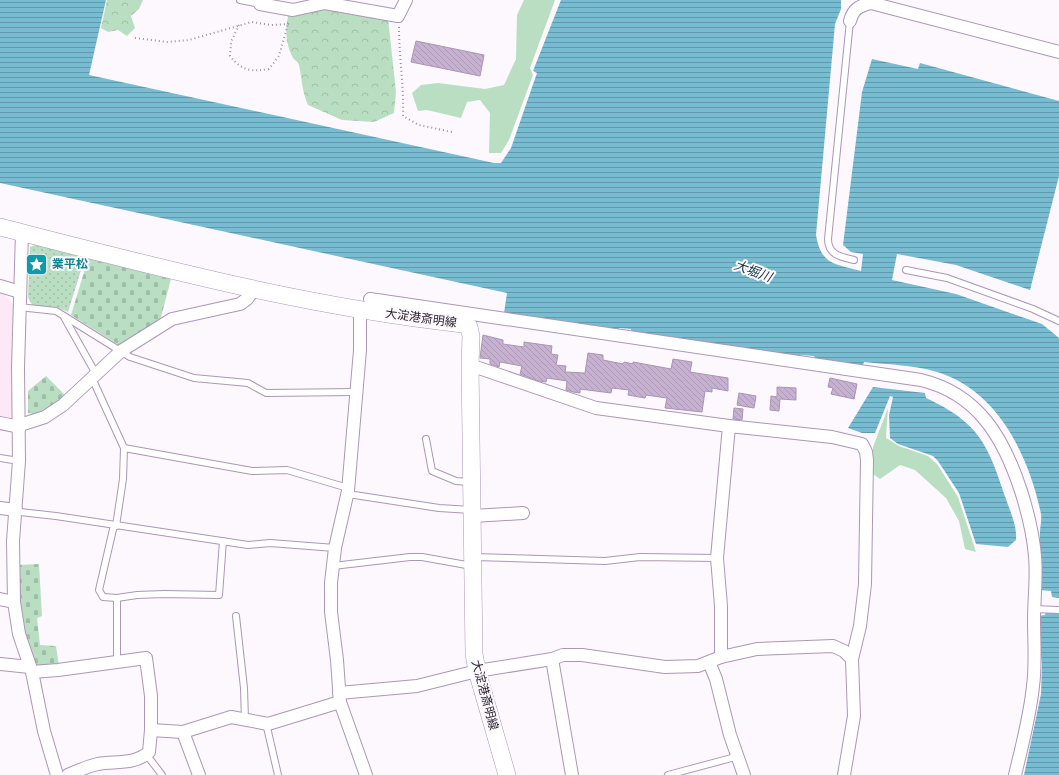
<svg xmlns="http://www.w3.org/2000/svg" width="1059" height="775" viewBox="0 0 1059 775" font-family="Raleway,'Noto Sans JP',sans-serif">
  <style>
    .education { fill: #fde8f8 }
    .grass { fill: #b9dec2 }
    .forest { fill: url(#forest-crowns) }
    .cemetery { fill: url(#cemetery-stones) }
    .park { fill: url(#park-dots) }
    .water { fill: url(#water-rules) }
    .building { fill: url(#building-back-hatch); stroke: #a995b3 }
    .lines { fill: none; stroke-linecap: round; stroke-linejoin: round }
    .lane-casing { stroke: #ab97b6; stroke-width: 8 }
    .street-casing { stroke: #ab97b6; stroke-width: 14 }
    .secondary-casing { stroke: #ab97b6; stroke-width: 18 }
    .path { stroke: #98929b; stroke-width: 2; stroke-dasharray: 1 3; stroke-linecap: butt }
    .lane { stroke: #fff; stroke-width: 6 }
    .street { stroke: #fff; stroke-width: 12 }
    .secondary { stroke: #fff; stroke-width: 17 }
    .labels { text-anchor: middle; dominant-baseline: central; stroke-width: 4; stroke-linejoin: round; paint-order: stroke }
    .culture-label { font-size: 12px; font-weight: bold; fill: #0d838f; stroke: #fcf8fe; text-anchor: start }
    .street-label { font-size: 12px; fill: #2c2430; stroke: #fcf8fe }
    .water-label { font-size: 13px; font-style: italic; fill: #173842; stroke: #fcf8fe }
  </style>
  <defs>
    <pattern id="forest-crowns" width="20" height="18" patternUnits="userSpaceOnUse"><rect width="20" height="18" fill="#b9dec2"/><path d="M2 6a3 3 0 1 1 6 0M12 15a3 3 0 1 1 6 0" fill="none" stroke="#9fbea7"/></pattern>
    <pattern id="cemetery-stones" width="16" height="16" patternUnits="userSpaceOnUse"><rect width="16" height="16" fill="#b9dec2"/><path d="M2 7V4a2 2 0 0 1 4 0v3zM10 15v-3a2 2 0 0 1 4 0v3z" fill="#9fbea7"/></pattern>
    <pattern id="park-dots" width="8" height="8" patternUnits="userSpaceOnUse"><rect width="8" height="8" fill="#b9dec2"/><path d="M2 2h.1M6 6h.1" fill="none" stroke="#9fbea7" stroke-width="1.8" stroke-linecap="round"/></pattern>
    <pattern id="water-rules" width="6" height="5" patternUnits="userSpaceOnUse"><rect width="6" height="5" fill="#77bcd1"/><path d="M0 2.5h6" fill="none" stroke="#6299aa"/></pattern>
    <pattern id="building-back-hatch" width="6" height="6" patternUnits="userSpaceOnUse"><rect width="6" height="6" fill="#c6b1d1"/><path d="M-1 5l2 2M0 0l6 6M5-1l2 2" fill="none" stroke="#aa98b4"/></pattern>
  </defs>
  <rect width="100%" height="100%" fill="#fcf8fe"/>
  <!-- education -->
  <polygon class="education" points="0,292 4,293 13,305 12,400 15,423 0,419"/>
  <!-- grass -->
  <g class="grass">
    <polygon points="524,0 555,0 530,68 533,75 509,140 501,153 489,153 490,113 480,100 467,102 461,118 427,110 418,111 412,93 421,85 438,83 485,89 504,85 516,59 517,15"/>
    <polygon points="888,408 886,438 899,446 928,456 937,464 958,497 976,552 965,549 959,521 946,498 915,470 900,465 880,479 873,474 873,447"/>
  </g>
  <!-- forest -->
  <g class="forest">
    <polygon points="107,0 143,0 139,9 131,16 135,28 127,36 118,30 108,32 101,28"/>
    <path d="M322,5L388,18L396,92L394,113L374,122L342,120L308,105C302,92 302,79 299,65C298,61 293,60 292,56C285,42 285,26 289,13Z"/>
  </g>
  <!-- cemetery -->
  <g class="cemetery">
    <polygon points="89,256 172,275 160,321 119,345 71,315"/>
    <polygon points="46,376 66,396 38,415 28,413 28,391"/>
    <path d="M39,564L42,616L37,618L40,645L56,646L59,666L37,668C21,635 19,601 18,565Z"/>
  </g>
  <!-- park -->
  <polygon class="park" points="40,243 86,254 68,312 57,307 33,306 28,298 30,247"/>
  <!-- water -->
  <g class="water">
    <path d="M0,0H106L89,75L494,163H501L511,148L537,73L533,71L561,0H841V9L835,24L816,235C821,265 835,264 861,271L863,254L851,252L843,245L862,92L872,59L918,69L920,63L1059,101V176L1030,290L956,265L897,254L892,280L956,294L1042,324L1059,338V598L1052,597L1051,591L1039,590C1039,571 1040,552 1040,532C1040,527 1042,520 1041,514C1030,461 1002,398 948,376C923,365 891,365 864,362L863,365L815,358L814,356L801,355V356L631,332V329L619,328L618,330L504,313L507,293L0,183Z"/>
    <path d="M873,387L925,393L926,398C980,423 988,445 1006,499C1011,514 1017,525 1016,540L1008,547L976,544L959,493L938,461L933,456L898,444L890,438L889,415L893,397L890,396L875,433H862L848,428Z"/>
    <polygon points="1046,612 1059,612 1059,775 1024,775 1041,694 1042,665 1037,616 1045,615"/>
  </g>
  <!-- building -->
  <g class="building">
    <polygon points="416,41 484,55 480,76 411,62"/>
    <polygon points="483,335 503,340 503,344 524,347 524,342 552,346 551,354 558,355 556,365 566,366 565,372 585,373 588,353 603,355 603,360 623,364 624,362 633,364 633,362 671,369 673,359 692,362 690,372 728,378 728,391 712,388 712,392 705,391 702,412 665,408 667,398 646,395 645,398 628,395 629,390 612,388 611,393 580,389 580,393 573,392 566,390 567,381 547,378 546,382 539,381 520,374 522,366 500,362 499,367 490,364 490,359 480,358"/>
    <polygon points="830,378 857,384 854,399 831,394 833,388 828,387"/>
    <polygon points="777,387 796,388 796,400 780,399 779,411 770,410 771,396 777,397"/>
    <polygon points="739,393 756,396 754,408 737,405"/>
    <polygon points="734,408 743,409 742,420 733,419"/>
  </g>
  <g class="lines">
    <defs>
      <g id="lane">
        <polyline points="240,0 260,4 260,3"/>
        <path d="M850,21L828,239C828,255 841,257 854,260"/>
        <polyline points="906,270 947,278 1033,309 1059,321"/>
        <polyline points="19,307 56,311 130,357 194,378 248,383 266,393 356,392"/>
        <polyline points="64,317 96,374"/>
        <polyline points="92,378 124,448 252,471 287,470 348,488"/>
        <polyline points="426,439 432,471 456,481 470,482"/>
        <polyline points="0,458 19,461"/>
        <polyline points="348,494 439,508 471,510"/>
        <polyline points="16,510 20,512 56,516 248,545 270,543 335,548"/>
        <polyline points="114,525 99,590 103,597 117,598 137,595 164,594 219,595 223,541"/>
        <polyline points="116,526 123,479 124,448"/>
        <polyline points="473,557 605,561 640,557 717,558"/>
        <polyline points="333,566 410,557 422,557 472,566"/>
        <polyline points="1034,609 1059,610"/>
        <polyline points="236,616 244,688 245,720"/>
        <polyline points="117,661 117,598"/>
        <polyline points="266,723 278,775"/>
        <polyline points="146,754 162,775"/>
        <polyline points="668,775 739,756"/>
      </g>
      <g id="street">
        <polyline points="260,4 293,10 325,3 398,16 406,0"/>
        <path d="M850,21C853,9 859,6 871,3L1059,52"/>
        <polyline points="22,233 18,367 19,461 13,541 14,602 19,634 32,672 44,731 57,775"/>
        <polyline points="0,286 20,292"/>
        <path d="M370,299L921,380C979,394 1004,439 1021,491C1028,513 1033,533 1035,556C1037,577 1034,599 1034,620C1034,641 1036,665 1033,686C1030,716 1022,746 1015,775"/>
        <polyline points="360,309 360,350 348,491 335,548 331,583 331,612 337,660 340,702 366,775"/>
        <polyline points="470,365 596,408 729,426 832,437 862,444 866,452 867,460 865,584 860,626 852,659 854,716 844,775"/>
        <polyline points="0,423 20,427"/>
        <polyline points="20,425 45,417 63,405 121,351 172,319 240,304 247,299 255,288"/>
        <polyline points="0,508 16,510"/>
        <polyline points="473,516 523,513"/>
        <polyline points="0,599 14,602"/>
        <polyline points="721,657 721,606 717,558 729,426"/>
        <polyline points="552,659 572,775"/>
        <polyline points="709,662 716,679 730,735 744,775"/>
        <polyline points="0,664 30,667"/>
        <polyline points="32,672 58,670 146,658 151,696 151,730"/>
        <polyline points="339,693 417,686 477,671 552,659 563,655 582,655 665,667 698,666 721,657 757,649 833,646 844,651 852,659"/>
        <polyline points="183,732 199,775"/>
        <path d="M68,775C77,771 88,766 98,764C116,761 134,765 149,752L151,730L183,732L231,717L268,724L340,702"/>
      </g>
      <path id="secondary" d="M0,227C152,266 306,307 463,324L469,327L471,336L470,365L474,654L477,671L507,775"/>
    </defs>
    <!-- lane casing -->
    <use href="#lane" class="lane-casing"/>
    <!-- street casing -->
    <use href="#street" class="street-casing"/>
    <!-- secondary casing -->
    <use href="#secondary" class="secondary-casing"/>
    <!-- path -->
    <g class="path">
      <path d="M239,25L231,42L230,56C242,71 251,72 269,69L279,56L288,24"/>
      <path d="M399,27C399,57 404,86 403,116L419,125L452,132"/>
      <polyline points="135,38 167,42 189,40 252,22 271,25 288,24 289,21"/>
    </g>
    <!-- lane -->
    <use href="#lane" class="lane"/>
    <!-- street -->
    <use href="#street" class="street"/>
    <!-- secondary -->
    <use href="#secondary" class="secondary"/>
  </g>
  <!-- icons -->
  <defs>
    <symbol id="sight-square" viewBox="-11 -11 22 22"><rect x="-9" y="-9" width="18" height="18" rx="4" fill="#0f9aa8" stroke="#fcf8fe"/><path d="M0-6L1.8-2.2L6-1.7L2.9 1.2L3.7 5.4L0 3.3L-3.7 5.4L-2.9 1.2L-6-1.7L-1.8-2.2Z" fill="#fff"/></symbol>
  </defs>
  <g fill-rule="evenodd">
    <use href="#sight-square" x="24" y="252" width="25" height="25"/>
  </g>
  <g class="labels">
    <!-- culture labels -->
    <g class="culture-label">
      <text x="52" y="264">業平松</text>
    </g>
    <!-- street labels -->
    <g class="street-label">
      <text transform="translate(421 318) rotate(8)">大淀港斎明線</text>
      <text transform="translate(485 695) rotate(75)">大淀港斎明線</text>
    </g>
    <!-- water labels -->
    <g class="water-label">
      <text transform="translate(753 271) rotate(20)">大堀川</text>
    </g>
  </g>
</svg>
